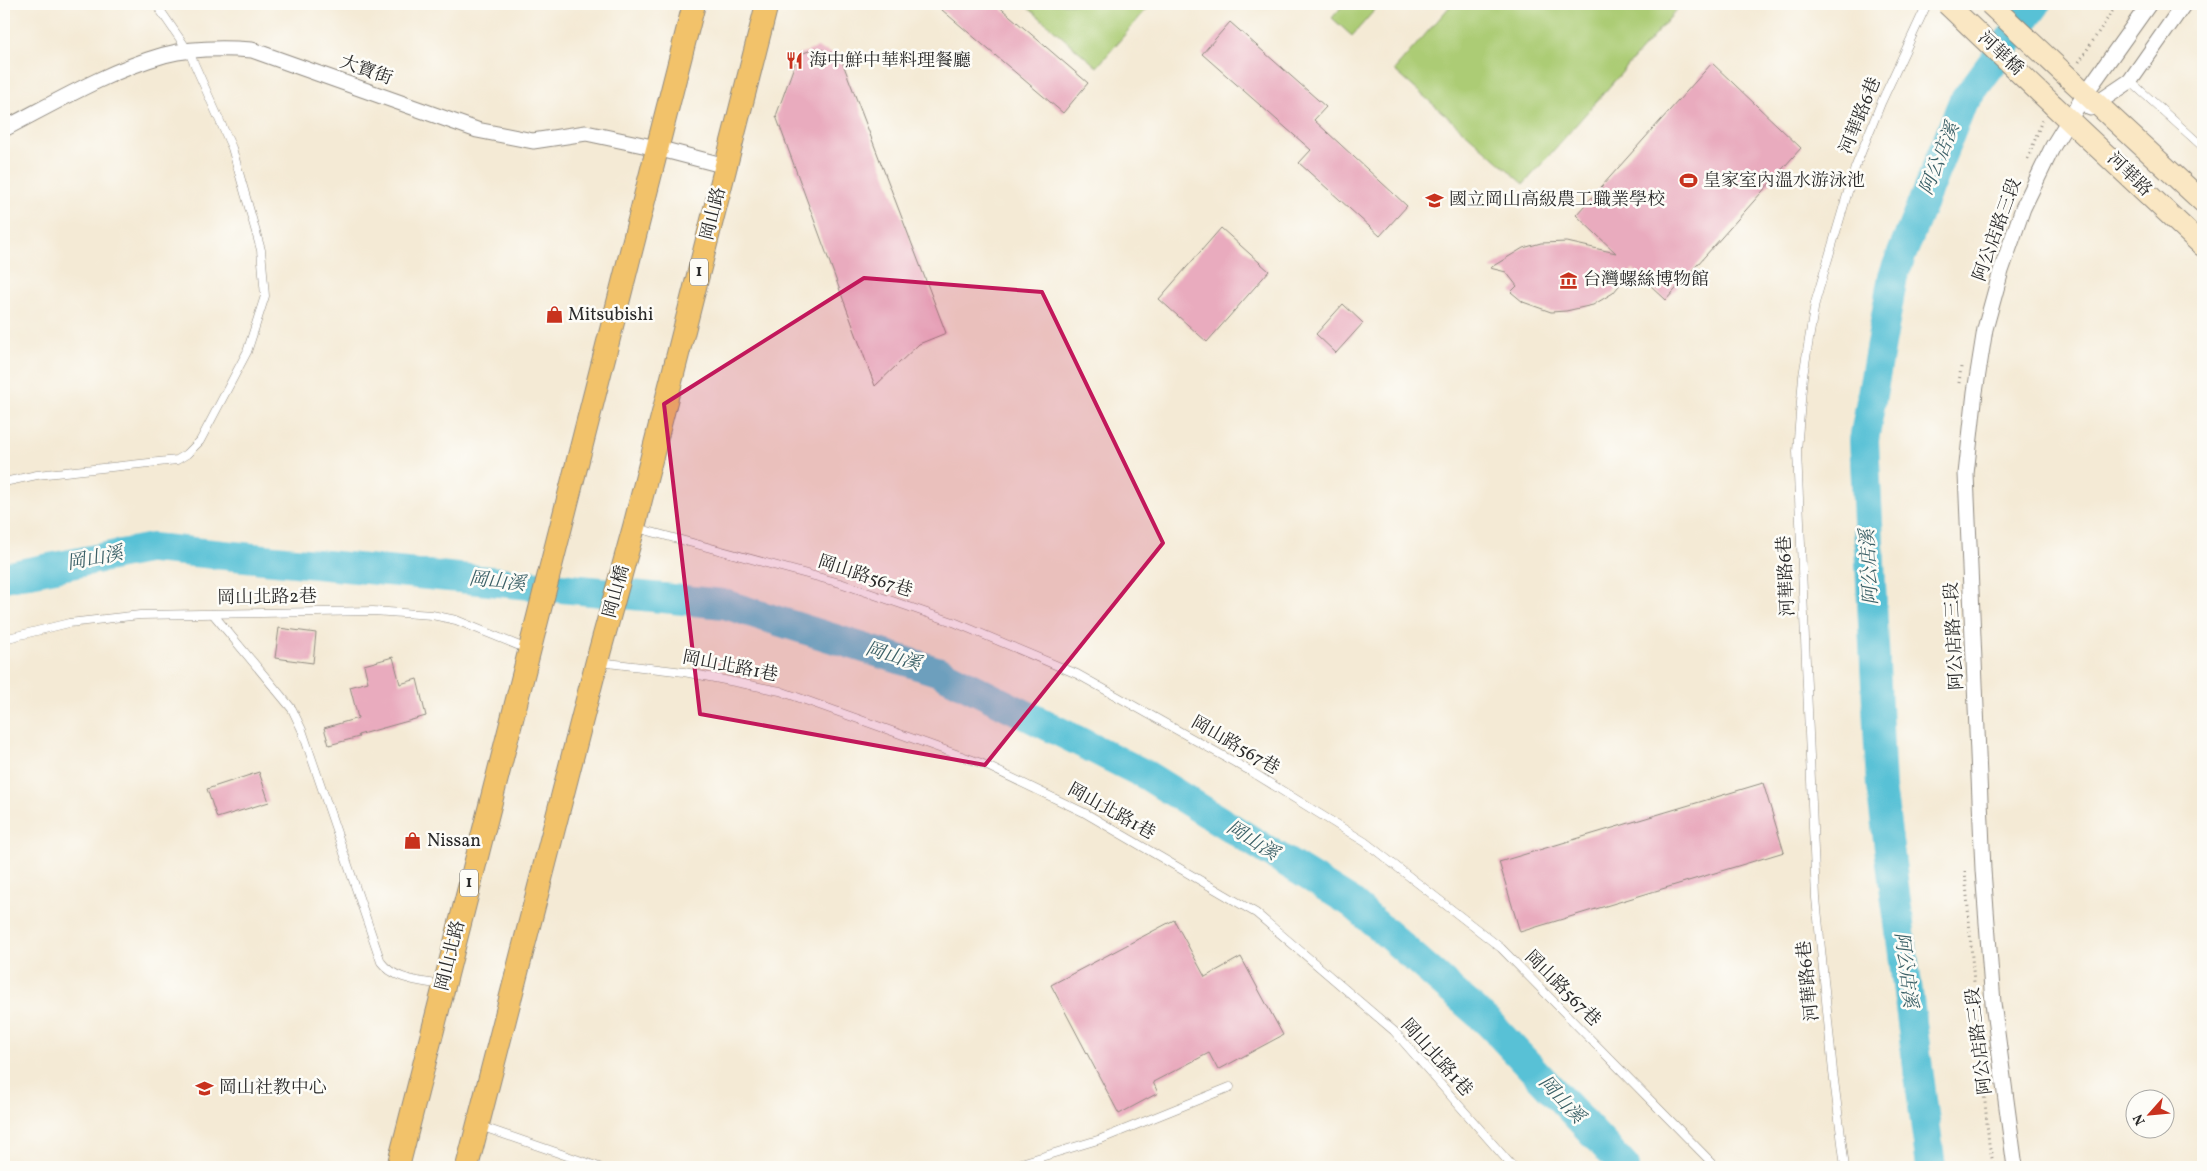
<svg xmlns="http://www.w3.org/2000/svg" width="2207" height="1171" viewBox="0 0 2207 1171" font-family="Vollkorn,'Noto Serif TC',serif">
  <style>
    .green { fill: #accc74; stroke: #6c7c50 }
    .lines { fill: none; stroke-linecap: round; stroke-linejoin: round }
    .river { stroke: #59c1d6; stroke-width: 30 }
    .building { fill: #e9abbe }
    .lane-casing { stroke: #908a80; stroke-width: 9 }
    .street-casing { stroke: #908a80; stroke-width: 17 }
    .secondary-casing { stroke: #908a80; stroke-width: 23 }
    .primary-casing { stroke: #908a80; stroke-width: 24 }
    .path { stroke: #908a80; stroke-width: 3; stroke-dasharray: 1 4; stroke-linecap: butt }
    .lane { stroke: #fff; stroke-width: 8 }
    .street { stroke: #fff; stroke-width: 15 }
    .secondary { stroke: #fae7c3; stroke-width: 21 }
    .primary { stroke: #f2c26a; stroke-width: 22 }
    .secondary-bridge-casing { stroke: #908a80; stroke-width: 23; stroke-linecap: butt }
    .secondary-bridge { stroke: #fae7c3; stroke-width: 21 }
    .marked { fill: #c2185b; fill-opacity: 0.2; stroke: #c2185b; stroke-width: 4; stroke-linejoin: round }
    .labels { text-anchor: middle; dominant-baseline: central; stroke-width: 5; stroke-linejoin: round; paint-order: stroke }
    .shield { fill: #fdfcf7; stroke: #6a6a68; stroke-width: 1 }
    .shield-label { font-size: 16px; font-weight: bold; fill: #2b2b2b }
    .street-label { font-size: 18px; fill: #2b2b2b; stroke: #fdfcf7 }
    .poi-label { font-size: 18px; fill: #2b2b2b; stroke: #fdfcf7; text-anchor: start }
    .water-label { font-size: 19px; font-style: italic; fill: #3b6067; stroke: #fdfcf7 }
  </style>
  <rect width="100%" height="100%" fill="#fdfcf7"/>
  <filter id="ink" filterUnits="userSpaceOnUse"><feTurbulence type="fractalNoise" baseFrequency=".02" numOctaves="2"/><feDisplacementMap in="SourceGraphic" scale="10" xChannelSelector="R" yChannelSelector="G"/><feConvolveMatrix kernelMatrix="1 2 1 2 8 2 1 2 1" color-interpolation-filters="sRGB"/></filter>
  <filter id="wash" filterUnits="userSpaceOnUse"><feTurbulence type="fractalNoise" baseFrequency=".0096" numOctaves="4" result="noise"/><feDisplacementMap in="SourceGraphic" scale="20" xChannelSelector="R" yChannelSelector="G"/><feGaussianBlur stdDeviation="1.12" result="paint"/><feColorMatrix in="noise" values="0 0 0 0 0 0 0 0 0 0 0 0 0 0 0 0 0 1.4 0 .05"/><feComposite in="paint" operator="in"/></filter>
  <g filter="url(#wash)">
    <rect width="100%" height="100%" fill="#f4ead5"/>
    <!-- green -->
    <g class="green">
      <polygon points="1024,4 1151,4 1097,67"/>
      <polygon points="1344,4 1380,4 1352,36 1332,18"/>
      <polygon points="1452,4 1682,4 1524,184 1394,70"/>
    </g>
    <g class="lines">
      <!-- river -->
      <g class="river">
        <polyline points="4,577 152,548 724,604 940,672 1146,775 1352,903 1489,1023 1625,1167"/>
        <polyline points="1931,1167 1881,787 1864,440 1893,276 1962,104 2036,4"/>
      </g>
    </g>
    <g id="blocks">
      <!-- building -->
      <g class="building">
        <polygon points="935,4 996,4 1088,83 1063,113"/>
        <polygon points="1230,22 1326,107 1314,120 1407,206 1380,236 1299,163 1311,150 1202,54"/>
        <polygon points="817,48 840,56 946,333 919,344 875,386 776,116 798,55"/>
        <polygon points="1712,63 1801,148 1666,300 1633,269 1613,293 1593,305 1566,311 1551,312 1523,302 1511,292 1517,286 1506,272 1490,268 1523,248 1541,243 1567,242 1616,253 1576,215"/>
        <polygon points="1221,228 1269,271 1207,342 1159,299"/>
        <polygon points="1343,304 1363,323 1336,353 1316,334"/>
        <polygon points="279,628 316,633 313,663 275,658"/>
        <polygon points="393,657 400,684 417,679 426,716 358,735 359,737 329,745 324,728 358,718 350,687 368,682 364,665"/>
        <polygon points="259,772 269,802 217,818 207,789"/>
        <polygon points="1763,783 1784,852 1520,932 1499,862"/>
        <polygon points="1174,920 1205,977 1241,957 1283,1035 1218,1070 1209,1053 1153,1082 1158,1093 1119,1114 1051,985"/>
      </g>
    </g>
  </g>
  <g filter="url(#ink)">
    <use href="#blocks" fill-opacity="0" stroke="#908a80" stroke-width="1"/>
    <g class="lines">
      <defs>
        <g id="lane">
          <polyline points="2130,81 2203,147"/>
          <polyline points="4,482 37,475 177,460 187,454 200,441 247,352 265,296 261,250 232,148 189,52 156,4"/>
          <polyline points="637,528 840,583 956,623 1077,674 1252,772 1365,842 1501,948 1716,1167"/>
          <path d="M213,614L292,709L302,730L381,962C394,980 421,981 441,985"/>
          <polyline points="4,639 69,623 140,615 373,611 432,615 456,620 527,649"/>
          <polyline points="599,662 684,672 780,691 981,763 1085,813 1256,913 1394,1031 1513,1167"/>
          <polyline points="480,1126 599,1167"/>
          <polyline points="1008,1167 1101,1139 1230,1087"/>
          <polyline points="1845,1167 1833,1072 1816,898 1797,451 1803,376 1815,303 1855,168 1881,103 1927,4"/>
        </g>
        <g id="street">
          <polyline points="2090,108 2130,81 2184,4"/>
          <path d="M4,129C56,102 108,71 164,55C192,48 224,48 252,50L477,130L533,141L586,133L657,148L726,166"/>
          <polyline points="2015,1167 1993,1003 1983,870 1966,474 1975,392 1985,329 2001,271 2023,208 2053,146 2085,94 2149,4"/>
        </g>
        <g id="secondary">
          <polyline points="2069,78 2203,202"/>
          <polyline points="2053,105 2203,246"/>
        </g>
        <g id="primary">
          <path d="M398,1167C495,779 596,392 694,4"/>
          <polyline points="467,1167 597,661 634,527 767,4"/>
        </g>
      </defs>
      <!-- lane casing -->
      <use href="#lane" class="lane-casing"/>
      <!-- street casing -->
      <use href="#street" class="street-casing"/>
      <!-- secondary casing -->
      <use href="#secondary" class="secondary-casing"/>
      <!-- primary casing -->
      <use href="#primary" class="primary-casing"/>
      <!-- path -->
      <g class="path">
        <polyline points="2079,62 2117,4"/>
        <polyline points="2028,159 2042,120"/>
        <polyline points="1959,383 1961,367"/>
        <polyline points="1965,871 1974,982"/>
        <polyline points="1977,1018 1989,1144 1994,1167"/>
      </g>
      <!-- lane -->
      <use href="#lane" class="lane"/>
      <!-- street -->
      <use href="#street" class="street"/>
      <!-- secondary -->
      <use href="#secondary" class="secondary"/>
      <!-- primary -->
      <use href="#primary" class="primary"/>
      <defs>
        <g id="secondary-bridge">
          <polyline points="1947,4 2053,105"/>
          <polyline points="1990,4 2069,78"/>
        </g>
      </defs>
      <!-- secondary-bridge casing -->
      <use href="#secondary-bridge" class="secondary-bridge-casing"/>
      <!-- secondary-bridge -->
      <use href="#secondary-bridge" class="secondary-bridge"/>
    </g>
  </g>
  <!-- marked area -->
  <path class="marked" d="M864,278L1042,292L1163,543L985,765L700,714L664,404Z"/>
  <!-- icons -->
  <defs>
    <symbol id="restaurant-bare" viewBox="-9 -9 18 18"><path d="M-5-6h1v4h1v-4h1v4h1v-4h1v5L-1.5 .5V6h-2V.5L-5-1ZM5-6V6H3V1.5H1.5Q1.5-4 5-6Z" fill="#c8321e" stroke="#fdfcf7" stroke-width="2.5" paint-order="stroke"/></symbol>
    <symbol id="stadium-bare" viewBox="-9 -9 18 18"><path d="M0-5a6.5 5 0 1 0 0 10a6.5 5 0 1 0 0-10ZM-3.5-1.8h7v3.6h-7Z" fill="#c8321e" stroke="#fdfcf7" stroke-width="2.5" paint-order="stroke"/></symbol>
    <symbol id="school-bare" viewBox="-9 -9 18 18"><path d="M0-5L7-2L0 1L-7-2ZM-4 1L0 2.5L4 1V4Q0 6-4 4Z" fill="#c8321e" stroke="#fdfcf7" stroke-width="2.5" paint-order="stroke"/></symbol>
    <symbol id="museum-bare" viewBox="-9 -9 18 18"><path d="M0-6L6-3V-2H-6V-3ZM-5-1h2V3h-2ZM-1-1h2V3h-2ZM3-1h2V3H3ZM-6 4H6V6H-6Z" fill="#c8321e" stroke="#fdfcf7" stroke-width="2.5" paint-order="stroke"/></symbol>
    <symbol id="shop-bare" viewBox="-9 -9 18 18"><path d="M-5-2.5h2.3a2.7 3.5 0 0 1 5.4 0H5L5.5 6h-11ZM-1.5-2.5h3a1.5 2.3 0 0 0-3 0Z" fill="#c8321e" stroke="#fdfcf7" stroke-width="2.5" paint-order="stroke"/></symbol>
    <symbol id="university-bare" viewBox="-9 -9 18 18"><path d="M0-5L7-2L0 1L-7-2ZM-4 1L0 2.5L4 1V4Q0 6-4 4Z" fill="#c8321e" stroke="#fdfcf7" stroke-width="2.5" paint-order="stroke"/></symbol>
  </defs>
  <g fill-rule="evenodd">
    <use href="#restaurant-bare" x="782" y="48" width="25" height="25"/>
    <use href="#stadium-bare" x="1676" y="168" width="25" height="25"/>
    <use href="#school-bare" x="1422" y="188" width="25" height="25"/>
    <use href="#museum-bare" x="1556" y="268" width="25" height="25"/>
    <use href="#shop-bare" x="542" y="302" width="25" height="25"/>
    <use href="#shop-bare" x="400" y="828" width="25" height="25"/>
    <use href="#university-bare" x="192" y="1076" width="25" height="25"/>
  </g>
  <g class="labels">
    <!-- shield labels -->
    <g class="shield">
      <rect x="690" y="258.5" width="18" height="27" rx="4"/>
      <rect x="460" y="869.5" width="18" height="27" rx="4"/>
    </g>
    <g class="shield-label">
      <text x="699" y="272">1</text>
      <text x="469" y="883">1</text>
    </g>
    <!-- street labels -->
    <g class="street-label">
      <text transform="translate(2000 54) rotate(43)">河華橋</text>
      <text transform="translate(366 71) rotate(20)">大寶街</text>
      <text transform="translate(1861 116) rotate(-68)">河華路6巷</text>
      <text transform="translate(2129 175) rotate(44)">河華路</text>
      <text transform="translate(714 214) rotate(-76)">岡山路</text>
      <text transform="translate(1998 230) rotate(-70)">阿公店路三段</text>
      <text transform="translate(1787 576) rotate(-93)">河華路6巷</text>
      <text transform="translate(865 577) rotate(18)">岡山路567巷</text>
      <text transform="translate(617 592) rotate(-75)">岡山橋</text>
      <text transform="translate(267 598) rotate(-1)">岡山北路2巷</text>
      <text transform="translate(1955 636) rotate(-93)">阿公店路三段</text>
      <text transform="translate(730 667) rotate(11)">岡山北路1巷</text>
      <text transform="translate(1235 746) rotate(30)">岡山路567巷</text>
      <text transform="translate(1111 812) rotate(29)">岡山北路1巷</text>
      <text transform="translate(451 956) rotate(-76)">岡山北路</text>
      <text transform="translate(1809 981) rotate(-96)">河華路6巷</text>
      <text transform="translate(1562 989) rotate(45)">岡山路567巷</text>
      <text transform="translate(1980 1041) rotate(-97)">阿公店路三段</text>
      <text transform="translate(1436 1058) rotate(48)">岡山北路1巷</text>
    </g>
    <!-- poi labels -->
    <g class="poi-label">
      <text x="809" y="61">海中鮮中華料理餐廳</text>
      <text x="1703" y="181">皇家室內溫水游泳池</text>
      <text x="1449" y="200">國立岡山高級農工職業學校</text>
      <text x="1583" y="280">台灣螺絲博物館</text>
      <text x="568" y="315">Mitsubishi</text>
      <text x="427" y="841">Nissan</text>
      <text x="219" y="1088">岡山社教中心</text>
    </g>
    <!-- water labels -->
    <g class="water-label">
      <text transform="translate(1940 159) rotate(-68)">阿公店溪</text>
      <text transform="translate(95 559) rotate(-11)">岡山溪</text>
      <text transform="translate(1870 567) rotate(-93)">阿公店溪</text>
      <text transform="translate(497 582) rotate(6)">岡山溪</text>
      <text transform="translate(893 657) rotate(17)">岡山溪</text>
      <text transform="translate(1252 841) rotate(32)">岡山溪</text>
      <text transform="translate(1905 970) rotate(83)">阿公店溪</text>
      <text transform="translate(1561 1100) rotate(47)">岡山溪</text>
    </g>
  </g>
  <!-- margin -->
  <rect width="2207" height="1171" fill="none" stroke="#fdfcf7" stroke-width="20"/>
  <!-- north arrow -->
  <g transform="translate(2150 1114) rotate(243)"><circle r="24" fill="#fdfcf7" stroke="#a9a8a5"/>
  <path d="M0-4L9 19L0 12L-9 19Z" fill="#c8321e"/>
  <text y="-8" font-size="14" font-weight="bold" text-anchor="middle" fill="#2b2b2b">N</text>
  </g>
</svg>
